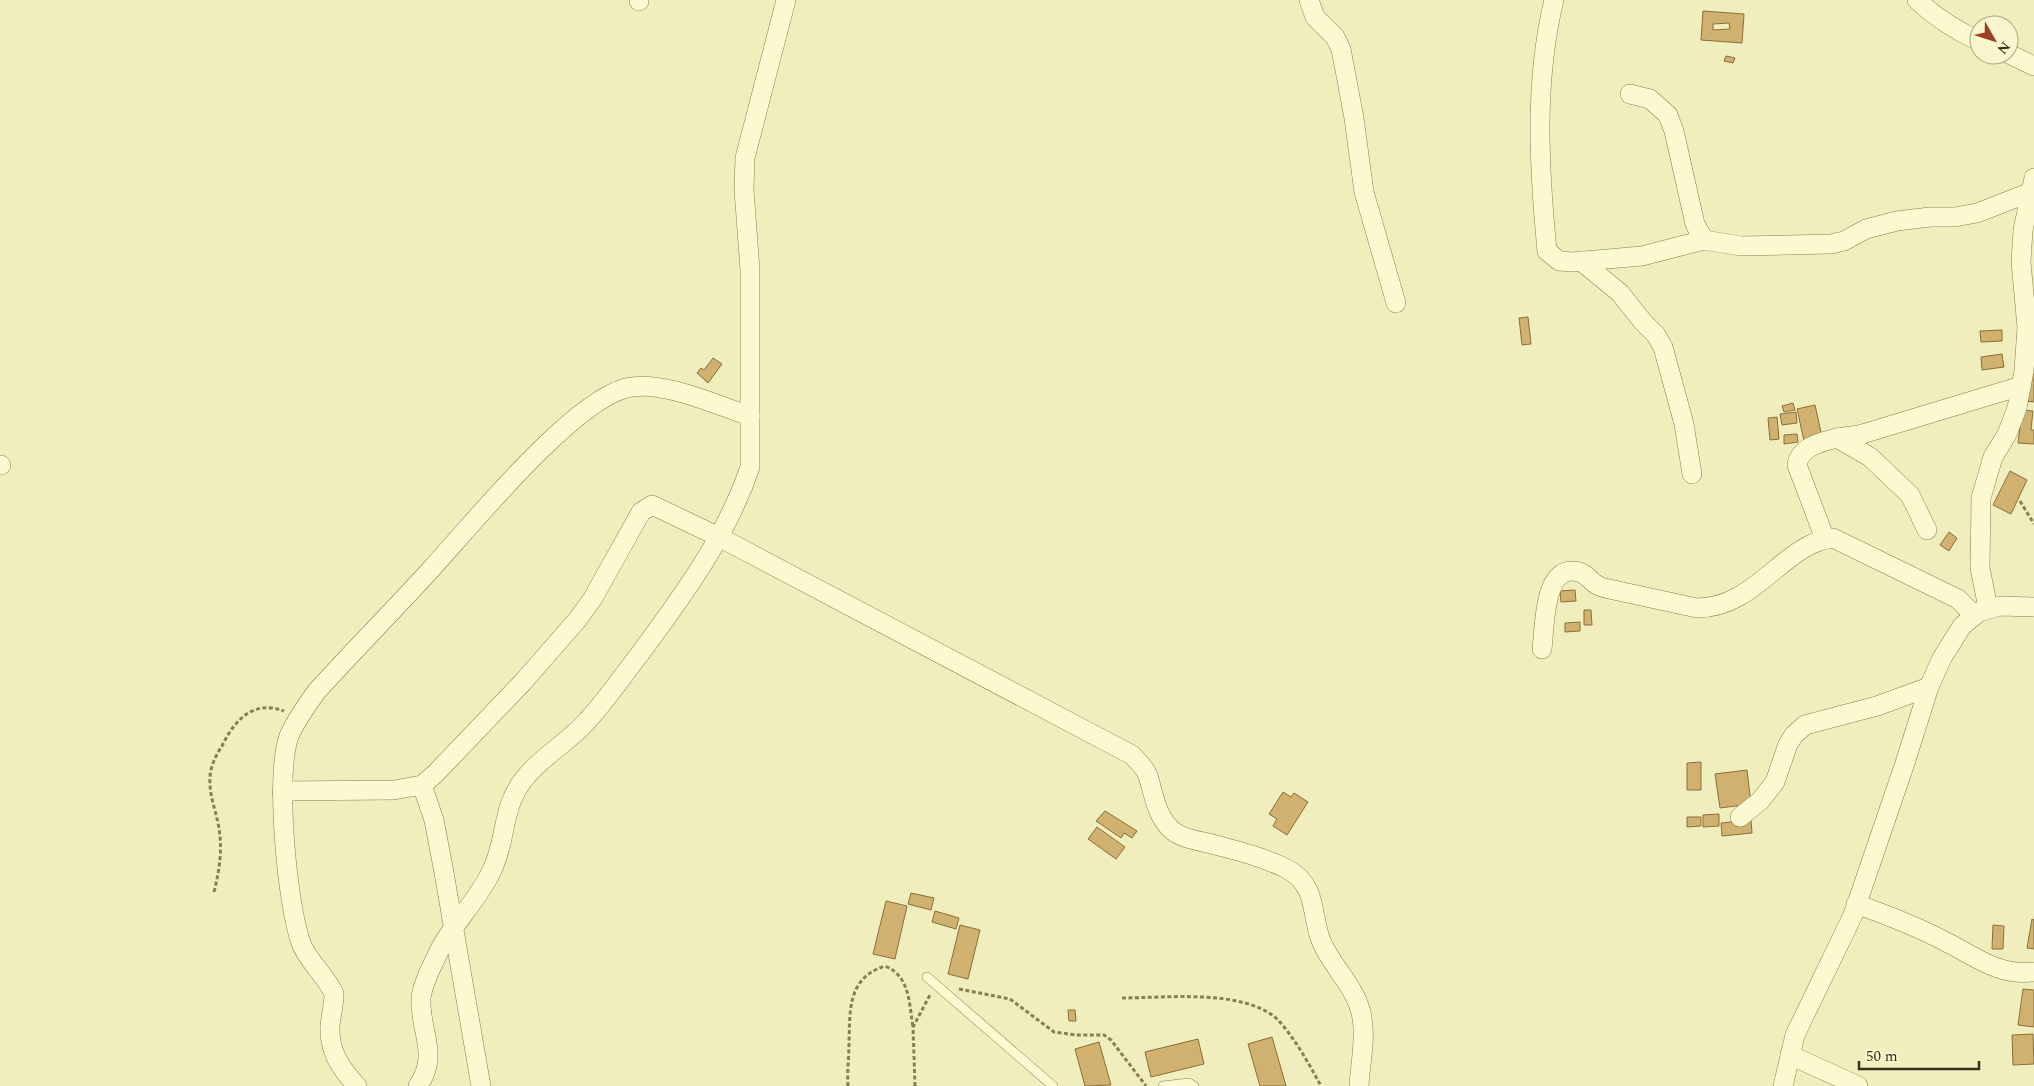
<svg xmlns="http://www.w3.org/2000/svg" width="2034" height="1086" viewBox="0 0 2034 1086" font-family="Spectral,serif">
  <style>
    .building { fill: #d1b170; stroke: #8a6e39; fill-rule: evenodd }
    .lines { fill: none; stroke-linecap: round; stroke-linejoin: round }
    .lane-casing { stroke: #897e55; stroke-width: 10 }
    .street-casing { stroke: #897e55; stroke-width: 20 }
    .path { stroke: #897e55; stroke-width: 3; stroke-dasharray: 4 2.5; stroke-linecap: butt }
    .lane { stroke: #fbf9d0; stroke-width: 9 }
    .street { stroke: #fbf9d0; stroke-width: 19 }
  </style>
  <rect width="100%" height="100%" fill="#f0eebd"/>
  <!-- building -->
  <g class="building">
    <path d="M1703,11L1744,14L1742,43L1701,40ZM1729,23L1730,29L1713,30V24Z"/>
    <polygon points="1726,56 1735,58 1733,63 1724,61"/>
    <polygon points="1528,317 1531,344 1522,345 1519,318"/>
    <polygon points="2002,330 2002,341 1981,342 1980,331"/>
    <polygon points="2002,354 2004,367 1982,370 1981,357"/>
    <polygon points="713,358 722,364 708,383 697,373 701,368 704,370"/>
    <polygon points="2028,374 2034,374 2034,402 2025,401"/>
    <polygon points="1793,403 1795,410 1784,412 1782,406"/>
    <polygon points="1815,405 1822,437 1804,441 1797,409"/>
    <polygon points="2022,410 2033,411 2031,430 2034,430 2034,444 2018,443"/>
    <polygon points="1796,412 1797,423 1782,425 1780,414"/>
    <polygon points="1777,417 1779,439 1770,440 1768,418"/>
    <polygon points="1797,434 1798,442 1784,444 1784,435"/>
    <polygon points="2010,471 2027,480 2011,514 1993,505"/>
    <polygon points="1949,532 1957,538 1949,551 1940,545"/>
    <polygon points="1575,590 1576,601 1561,602 1560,591"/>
    <polygon points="1584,610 1591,610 1592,625 1584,625"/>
    <polygon points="1580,622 1580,631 1565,632 1565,623"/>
    <polygon points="1701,762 1701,790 1687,790 1687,763"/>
    <polygon points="1747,770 1751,804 1720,808 1715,774"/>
    <polygon points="1283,792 1291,797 1294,793 1308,802 1287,835 1273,826 1277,819 1269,814"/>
    <polygon points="1105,811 1137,831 1132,838 1124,833 1121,838 1096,821"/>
    <polygon points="1719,814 1719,826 1703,827 1703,815"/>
    <polygon points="1687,817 1701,817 1701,826 1687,827"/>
    <polygon points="1751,820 1752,833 1722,836 1721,823"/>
    <polygon points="1097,827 1125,847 1116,859 1088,839"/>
    <polygon points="911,893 934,898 931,910 908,904"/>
    <polygon points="886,901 907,906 895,959 873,954"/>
    <polygon points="935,911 959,918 956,929 932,922"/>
    <polygon points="2032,919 2034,920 2034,949 2027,948"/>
    <polygon points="960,925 980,930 968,979 948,974"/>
    <polygon points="1993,925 2004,926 2003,949 1992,949"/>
    <polygon points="2023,989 2034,990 2034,1027 2018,1025"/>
    <polygon points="1068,1010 1075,1010 1076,1021 1069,1021"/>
    <polygon points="2033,1034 2034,1064 2013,1065 2012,1035"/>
    <polygon points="1272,1037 1286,1086 1260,1086 1248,1044"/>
    <polygon points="1198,1039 1204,1064 1151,1077 1145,1052"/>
    <polygon points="1099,1042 1111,1085 1085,1086 1075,1049"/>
  </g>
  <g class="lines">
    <defs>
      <g id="lane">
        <polyline points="927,977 1053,1086"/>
        <polyline points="1163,1086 1189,1083 1194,1086"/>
      </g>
      <g id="street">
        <polyline points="639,0 639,1"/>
        <polyline points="1309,0 1315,17 1335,37 1341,49 1354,118 1364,192 1396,303"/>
        <path d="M1554,0C1534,82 1539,168 1547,251L1559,261L1573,262L1642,256L1704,240L1741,246L1831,244L1844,241L1866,229L1897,221L1930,217H1955L1977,213L2031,192"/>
        <path d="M1917,0C1936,18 1955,30 1979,41"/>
        <polyline points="2009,54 2034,66"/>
        <polyline points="1630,94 1650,99 1668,115 1674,131 1695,224 1704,240"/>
        <polyline points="1581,261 1620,293 1643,322 1656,335 1663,347 1684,424 1692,474"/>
        <polyline points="1837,438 1859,435 2021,386"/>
        <polyline points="0,465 1,465"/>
        <path d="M1825,539L1797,465C1800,446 1822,442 1837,438L1870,457L1910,495L1927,530"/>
        <polyline points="1988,608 1980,568 1981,498 1993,457 2007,434 2017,408 2024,371 2027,327 2021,262 2023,230 2034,178"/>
        <path d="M1542,649C1545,627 1543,562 1579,572C1586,574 1589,579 1594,583C1598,586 1604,588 1609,589L1697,608C1756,608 1784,543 1833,538L1958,599L1974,615"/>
        <polyline points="422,785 434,820 443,867 481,1086"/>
        <path d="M282,791L394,790L422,785L435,774L523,682L578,619L593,598L641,512L652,505L717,536L1132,755C1138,762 1145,767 1148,776C1154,794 1156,817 1173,831C1183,839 1200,841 1212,844C1237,851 1264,857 1287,869C1317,885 1311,912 1320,938C1330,966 1358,988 1362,1018C1366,1040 1360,1064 1359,1086"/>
        <polyline points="1740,817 1760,801 1775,782 1788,744 1794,735 1805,725 1877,706 1929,687"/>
        <path d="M1856,904C1887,915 1919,927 1948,943C1978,958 1999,976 2034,972"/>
        <polyline points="1790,1055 1858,1086"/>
        <path d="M357,1086C340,1068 329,1051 330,1026C331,1015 334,1005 334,994C326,975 308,962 301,943C287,904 275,775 289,736C296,720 306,706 317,691C355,649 395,609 433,567C474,522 571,403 626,388C661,379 716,405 750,416"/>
        <path d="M418,1086C440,1054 419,1030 421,998C423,982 433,964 440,949C455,921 479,899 492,870C507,840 501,808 524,779C542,756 569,742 588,720C607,699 622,677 639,655C682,597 727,536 750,467V270L744,190L745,158L786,0"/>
        <polyline points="1783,1086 1795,1035 1853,915 1904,766 1929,687 1942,658 1962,626 1979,612 2000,606 2034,607"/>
      </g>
    </defs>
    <!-- lane casing -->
    <use href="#lane" class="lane-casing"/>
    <!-- street casing -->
    <use href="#street" class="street-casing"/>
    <!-- path -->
    <g class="path">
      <polyline points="2020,501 2034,524"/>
      <path d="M214,892C220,868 223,847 218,823C215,808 209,794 210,778C210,767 216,755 222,746C234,721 253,699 284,711"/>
      <polyline points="959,989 1010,999 1054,1032 1076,1035 1104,1035 1111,1040 1146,1086"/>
      <path d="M1122,998C1165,998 1247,988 1279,1021C1296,1040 1309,1064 1321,1086"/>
      <path d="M848,1086C847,1072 849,1057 849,1043C850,1011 847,978 885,966C910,976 909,1003 913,1027"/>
      <polyline points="915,1086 913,1027 931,993"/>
    </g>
    <!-- lane -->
    <use href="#lane" class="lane"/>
    <!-- street -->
    <use href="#street" class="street"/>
  </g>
  <!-- north arrow -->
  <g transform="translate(1994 40) rotate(129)"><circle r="24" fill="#f7f6cd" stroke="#aaa786"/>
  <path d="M0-4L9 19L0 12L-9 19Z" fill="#9b4022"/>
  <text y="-8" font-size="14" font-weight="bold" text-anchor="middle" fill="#37301b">N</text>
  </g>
  <!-- scale -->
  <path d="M1859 1061v8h120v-8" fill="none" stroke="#37301b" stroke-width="2.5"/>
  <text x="1866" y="1061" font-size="15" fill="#37301b" stroke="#f7f6cd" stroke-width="4" paint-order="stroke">50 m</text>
</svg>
